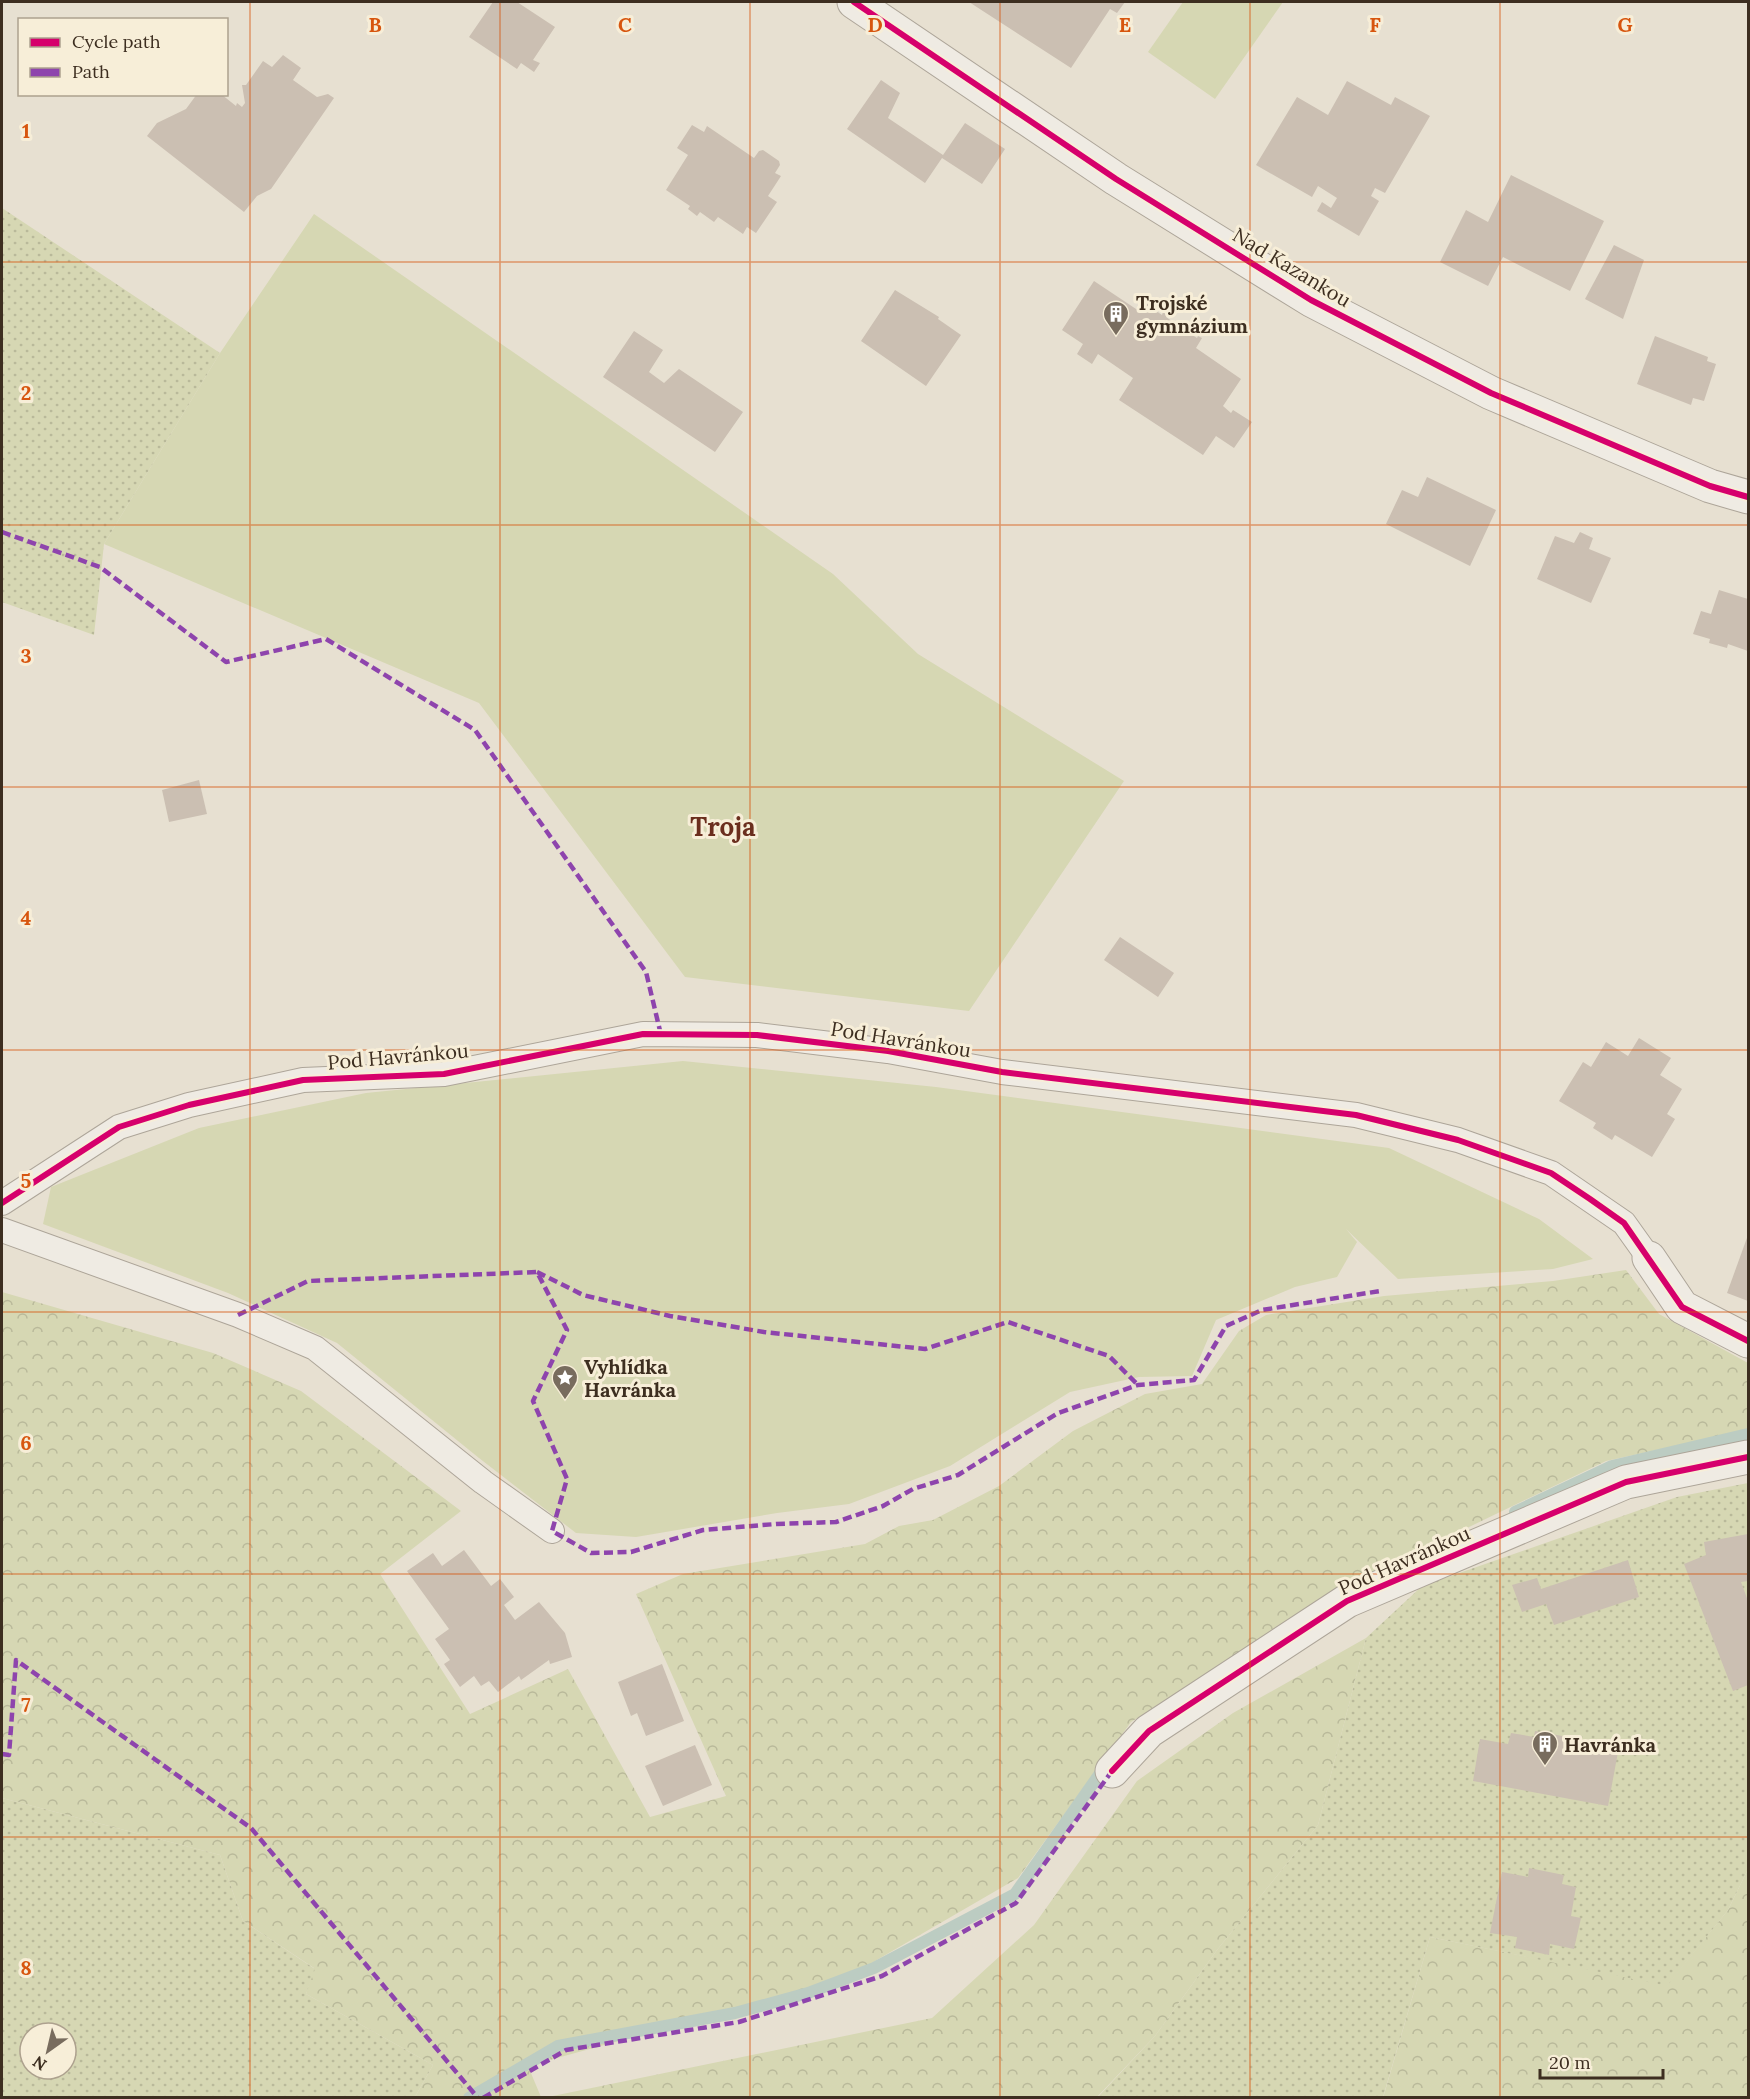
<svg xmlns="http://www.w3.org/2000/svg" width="1750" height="2099" viewBox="0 0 1750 2099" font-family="Lora,serif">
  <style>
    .grass { fill: #d6d7b3 }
    .park { fill: url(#park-crowns) }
    .garden { fill: url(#garden-dots); fill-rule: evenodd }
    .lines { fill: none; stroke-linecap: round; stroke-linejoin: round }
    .stream { stroke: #bcccc2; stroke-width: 12 }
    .building { fill: #cbbfb2 }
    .lane-casing { stroke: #ada599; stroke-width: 26 }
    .street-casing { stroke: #ada599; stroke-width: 35 }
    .lane { stroke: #efebe3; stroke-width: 24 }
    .street { stroke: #efebe3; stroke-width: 33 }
    .quiet { stroke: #8e44ad; stroke-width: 4.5; stroke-dasharray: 9 4.5; stroke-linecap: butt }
    .cycleway-casing { stroke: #f7eed8; stroke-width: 10 }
    .cycleway { stroke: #d6006c; stroke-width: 6 }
    .grid { fill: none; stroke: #d7550e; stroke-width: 1.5; stroke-opacity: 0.55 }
    .labels { text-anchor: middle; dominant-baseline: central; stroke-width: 6; stroke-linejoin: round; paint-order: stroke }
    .street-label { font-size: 20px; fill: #3d2e20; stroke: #f7eed8 }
    .poi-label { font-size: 20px; font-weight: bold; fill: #3d2e20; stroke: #f7eed8; text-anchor: start }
    .district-label { font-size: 26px; font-weight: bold; fill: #6b2e1e; stroke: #f7eed8 }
    .grid-label { font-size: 20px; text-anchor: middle; font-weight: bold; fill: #d7550e; stroke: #f7eed8; stroke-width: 6; stroke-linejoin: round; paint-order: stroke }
  </style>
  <defs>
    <pattern id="park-crowns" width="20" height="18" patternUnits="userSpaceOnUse" patternTransform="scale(1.5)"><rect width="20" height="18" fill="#d6d7b3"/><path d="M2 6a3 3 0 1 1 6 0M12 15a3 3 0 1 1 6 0" fill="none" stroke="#b9b99a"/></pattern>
    <pattern id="garden-dots" width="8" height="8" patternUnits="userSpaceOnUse" patternTransform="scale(1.5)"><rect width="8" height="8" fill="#d6d7b3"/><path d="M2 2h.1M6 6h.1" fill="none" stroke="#b9b99a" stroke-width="1.8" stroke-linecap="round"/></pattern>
  </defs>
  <rect width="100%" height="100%" fill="#e7e0d1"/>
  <!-- grass -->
  <g class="grass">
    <polygon points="1183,2 1283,2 1215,99 1148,52"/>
    <polygon points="314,214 833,574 918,654 1124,781 969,1011 685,977 479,703 104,544 220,353"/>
    <polygon points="683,1061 936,1087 1389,1148 1539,1219 1593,1259 1553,1269 1398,1279 1346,1229 1357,1242 1337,1277 1295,1287 1216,1320 1192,1376 1139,1377 1070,1392 950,1466 849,1504 777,1513 636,1537 576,1533 479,1458 337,1343 228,1293 43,1224 51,1187 199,1128 366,1093"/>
  </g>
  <!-- park -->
  <g class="park">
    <polygon points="1626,1270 1659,1314 1748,1363 1748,1430 1606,1461 1330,1594 1131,1722 1018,1878 844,1979 528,2066 541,2097 415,2097 433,2065 306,1994 314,1968 243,1921 220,1855 2,1798 2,1292 213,1353 301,1391 461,1511 380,1574 470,1714 568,1669 650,1817 726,1796 636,1594 683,1574 865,1544 899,1526 933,1520 999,1486 1073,1431 1145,1394 1202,1384 1239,1331 1266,1315 1384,1296 1553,1281"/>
    <polygon points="1366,1638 1318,1825 1217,1950 1155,2036 1097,2097 543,2098 932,2018 1034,1925 1137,1781 1233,1713"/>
    <polygon points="1748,1869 1748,2097 1383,2098 1430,1937 1667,1985 1728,1910"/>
  </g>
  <!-- garden -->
  <g class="garden">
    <polygon points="2,208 220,353 104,544 94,635 2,602"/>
    <polygon points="1748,1483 1748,1869 1728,1910 1667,1986 1430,1937 1383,2097 1097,2098 1155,2036 1217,1950 1318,1825 1366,1638 1422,1586 1677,1497"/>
    <path d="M2,1798L220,1855L243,1921L315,1969L306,1994L433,2065L415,2097H2ZM30,2033H66V2069H30Z"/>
  </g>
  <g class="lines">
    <!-- stream -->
    <g class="stream">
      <polyline points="1515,1512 1612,1466 1748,1434"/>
      <polyline points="469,2098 558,2046 735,2013 808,1993 874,1968 1015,1894 1106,1765"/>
    </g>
  </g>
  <!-- building -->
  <g class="building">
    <polygon points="493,2 517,2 555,27 533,60 540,63 534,72 521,63 517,69 469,37"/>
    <polygon points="969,2 1125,2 1117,13 1110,9 1071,68"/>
    <polygon points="283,55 301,68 293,80 317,97 328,94 334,98 271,189 257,196 244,212 147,136 157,123 186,109 197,94 221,94 236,106 237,103 242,107 245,103 242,85 246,85 263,61 272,67"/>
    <polygon points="881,80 900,93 888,118 943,155 965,123 1005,149 982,184 942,158 925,183 847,129"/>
    <polygon points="1347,81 1391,105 1395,97 1430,116 1385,193 1375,188 1371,196 1379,201 1359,236 1317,211 1322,202 1331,208 1337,198 1318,186 1312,197 1256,165 1297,97 1328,115"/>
    <polygon points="692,125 704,132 707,126 754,158 759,151 763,150 779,161 780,165 775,173 781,176 768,196 777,202 756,233 747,227 743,234 718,217 714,222 700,212 697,216 688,209 690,206 666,190 688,155 677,148"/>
    <polygon points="1511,175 1604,221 1570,291 1503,257 1488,286 1440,262 1466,210 1488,222"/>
    <polygon points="1614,245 1644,260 1623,319 1585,299"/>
    <polygon points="1094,281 1139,311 1146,301 1150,303 1149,306 1162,315 1163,312 1167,315 1166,317 1179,326 1181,324 1185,327 1183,329 1197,338 1198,336 1202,338 1196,348 1241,379 1223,406 1231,413 1233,410 1252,422 1234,448 1216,436 1203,455 1119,400 1133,378 1098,354 1092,364 1077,354 1083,344 1062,330"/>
    <polygon points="895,290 939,317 938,319 961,335 926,386 861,341"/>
    <polygon points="634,331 663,350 649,372 664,383 679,369 743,412 715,452 603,377"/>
    <polygon points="1655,336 1708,357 1707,361 1716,364 1704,401 1693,398 1691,405 1637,384"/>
    <polygon points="1427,477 1496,510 1470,566 1386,524 1402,490 1418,497"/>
    <polygon points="1580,532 1593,538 1589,549 1611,558 1591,603 1537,579 1555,536 1574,543"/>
    <polygon points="1719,590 1748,599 1748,651 1728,644 1727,648 1709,643 1710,639 1693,634 1701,611 1711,614"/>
    <polygon points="199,780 207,814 169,822 162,790"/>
    <polygon points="1120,937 1174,973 1158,997 1104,960"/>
    <polygon points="1639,1038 1671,1058 1660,1075 1682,1089 1667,1114 1675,1119 1652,1157 1615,1135 1612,1140 1593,1128 1596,1123 1559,1101 1583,1062 1591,1067 1606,1042 1628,1056"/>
    <polygon points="1748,1235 1748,1301 1727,1293"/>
    <polygon points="1748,1534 1748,1581 1741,1582 1748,1601 1748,1685 1733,1691 1684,1564 1706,1555 1704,1542"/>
    <polygon points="464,1550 491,1586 500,1579 514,1597 504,1605 515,1620 539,1602 565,1633 572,1657 550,1664 549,1660 521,1680 519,1676 498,1692 489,1681 481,1686 474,1676 460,1687 444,1664 450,1660 435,1639 449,1629 407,1571 433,1553 442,1566"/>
    <polygon points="1628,1560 1639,1597 1554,1625 1546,1604 1522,1612 1512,1585 1537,1578 1541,1589"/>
    <polygon points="662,1664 684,1721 646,1736 637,1713 631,1716 618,1682"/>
    <polygon points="1535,1731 1595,1742 1595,1748 1618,1752 1608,1806 1473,1781 1480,1739 1508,1744 1511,1733 1534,1737"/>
    <polygon points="695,1745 712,1785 663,1806 645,1766"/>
    <polygon points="1529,1868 1564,1875 1562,1884 1576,1887 1571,1916 1581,1918 1574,1949 1550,1944 1549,1955 1515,1948 1517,1937 1490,1933 1502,1872 1528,1877"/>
  </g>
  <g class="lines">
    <defs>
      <g id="lane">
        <polyline points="2,1203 119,1127 189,1105 303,1080 444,1074 643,1034 757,1035 888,1051 1002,1072 1356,1115 1458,1140 1551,1173 1624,1223 1649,1258"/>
        <polyline points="2,1230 238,1315 315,1348 483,1482 552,1531"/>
      </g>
      <g id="street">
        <polyline points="854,2 1116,179 1311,300 1491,393 1710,486 1748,497"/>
        <polyline points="1649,1258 1682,1307 1748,1341"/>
        <polyline points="1112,1771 1149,1731 1347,1601 1626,1482 1748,1457"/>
      </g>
    </defs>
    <!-- lane casing -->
    <use href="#lane" class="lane-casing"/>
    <!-- street casing -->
    <use href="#street" class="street-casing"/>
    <!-- lane -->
    <use href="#lane" class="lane"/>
    <!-- street -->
    <use href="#street" class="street"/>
    <!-- quiet -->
    <g class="quiet">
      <polyline points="2,532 100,567 226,662 326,639 475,730 646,972 661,1035"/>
      <polyline points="537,1272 583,1295 670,1316 764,1332 925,1349 1008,1322 1109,1356 1138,1385"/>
      <polyline points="238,1315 308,1281 537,1272 567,1330 533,1401 567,1479 552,1531 591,1553 631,1552 703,1530 776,1524 836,1522 883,1506 913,1489 958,1475 1058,1413 1138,1385 1194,1380 1226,1326 1262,1310 1380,1291"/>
      <polyline points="2,1754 9,1755 16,1660 251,1828 478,2098"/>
      <polyline points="483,2098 566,2050 739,2022 882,1976 1016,1903 1112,1771"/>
    </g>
    <defs>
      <g id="cycleway">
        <polyline points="854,2 1116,179 1311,300 1491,393 1710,486 1748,497"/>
        <polyline points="2,1203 119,1127 189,1105 303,1080 444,1074 643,1034 757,1035 888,1051 1002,1072 1356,1115 1458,1140 1551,1173 1590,1199 1624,1223 1682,1307 1748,1341"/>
        <polyline points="1112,1771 1149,1731 1347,1601 1626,1482 1748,1457"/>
      </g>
    </defs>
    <!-- cycleway casing -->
    <use href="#cycleway" class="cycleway-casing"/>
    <!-- cycleway -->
    <use href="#cycleway" class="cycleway"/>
  </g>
  <!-- grid -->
  <path class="grid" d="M250,2V2098M500,2V2098M750,2V2098M1000,2V2098M1250,2V2098M1500,2V2098M2,262H1748M2,525H1748M2,787H1748M2,1050H1748M2,1312H1748M2,1574H1748M2,1837H1748"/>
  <!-- icons -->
  <defs>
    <symbol id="building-pin" viewBox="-11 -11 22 30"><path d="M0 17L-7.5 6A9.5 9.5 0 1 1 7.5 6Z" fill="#786c5e" stroke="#f7eed8"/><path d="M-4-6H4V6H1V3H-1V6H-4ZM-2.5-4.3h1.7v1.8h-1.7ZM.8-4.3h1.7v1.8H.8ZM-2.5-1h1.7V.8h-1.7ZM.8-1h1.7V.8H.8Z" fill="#fff"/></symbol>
    <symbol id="sight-pin" viewBox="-11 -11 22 30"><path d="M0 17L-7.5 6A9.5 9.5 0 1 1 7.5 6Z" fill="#786c5e" stroke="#f7eed8"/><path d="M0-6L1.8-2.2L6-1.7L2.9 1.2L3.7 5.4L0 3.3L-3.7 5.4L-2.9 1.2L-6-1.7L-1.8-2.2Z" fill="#fff"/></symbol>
  </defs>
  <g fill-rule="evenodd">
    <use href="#building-pin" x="1101" y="299" width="30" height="40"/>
    <use href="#sight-pin" x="550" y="1363" width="30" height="40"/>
    <use href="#building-pin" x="1530" y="1729" width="30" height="40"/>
  </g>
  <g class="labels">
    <!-- street labels -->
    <g class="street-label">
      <text transform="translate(1292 267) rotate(31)">Nad Kazankou</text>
      <text transform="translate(901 1039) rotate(9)">Pod Havránkou</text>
      <text transform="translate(398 1056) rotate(-5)">Pod Havránkou</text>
      <text transform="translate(1404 1560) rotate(-24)">Pod Havránkou</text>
    </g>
    <!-- poi labels -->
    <g class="poi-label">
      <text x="1136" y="302">Trojské<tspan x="1136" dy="23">gymnázium</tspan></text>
      <text x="584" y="1366">Vyhlídka<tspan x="584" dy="23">Havránka</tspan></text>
      <text x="1564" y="1744">Havránka</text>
    </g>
    <!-- district labels -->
    <g class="district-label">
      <text x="723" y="826">Troja</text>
    </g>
  </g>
  <g class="grid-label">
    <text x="375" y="32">B</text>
    <text x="625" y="32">C</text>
    <text x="875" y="32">D</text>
    <text x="1125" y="32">E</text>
    <text x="1375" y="32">F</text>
    <text x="1625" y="32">G</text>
    <text x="26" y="138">1</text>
    <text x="26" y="400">2</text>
    <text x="26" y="663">3</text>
    <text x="26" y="925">4</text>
    <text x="26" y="1188">5</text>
    <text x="26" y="1450">6</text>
    <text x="26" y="1712">7</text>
    <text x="26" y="1975">8</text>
  </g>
  <!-- border -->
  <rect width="1750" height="2099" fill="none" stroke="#3d2e20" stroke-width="6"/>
  <!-- legend -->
  <rect x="18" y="18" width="210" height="78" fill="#f7eed8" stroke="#ada18e" stroke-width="1.5"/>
  <rect x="30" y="38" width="30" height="9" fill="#d6006c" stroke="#ada18e" stroke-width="1.5"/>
  <text x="72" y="48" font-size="18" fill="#3d2e20">Cycle path</text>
  <rect x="30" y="68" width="30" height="9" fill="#8e44ad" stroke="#ada18e" stroke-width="1.5"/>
  <text x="72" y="78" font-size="18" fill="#3d2e20">Path</text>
  <!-- north arrow -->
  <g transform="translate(48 2051) rotate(214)"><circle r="28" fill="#f7eed8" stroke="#ada18e" stroke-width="1.5"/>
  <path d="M0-4.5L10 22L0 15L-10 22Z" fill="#786c5e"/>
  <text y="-9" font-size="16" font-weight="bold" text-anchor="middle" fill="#3d2e20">N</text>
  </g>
  <!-- scale -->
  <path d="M1540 2069v9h123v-9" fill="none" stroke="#3d2e20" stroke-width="3"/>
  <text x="1549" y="2069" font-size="18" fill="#3d2e20" stroke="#f7eed8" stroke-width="4.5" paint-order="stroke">20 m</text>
</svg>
